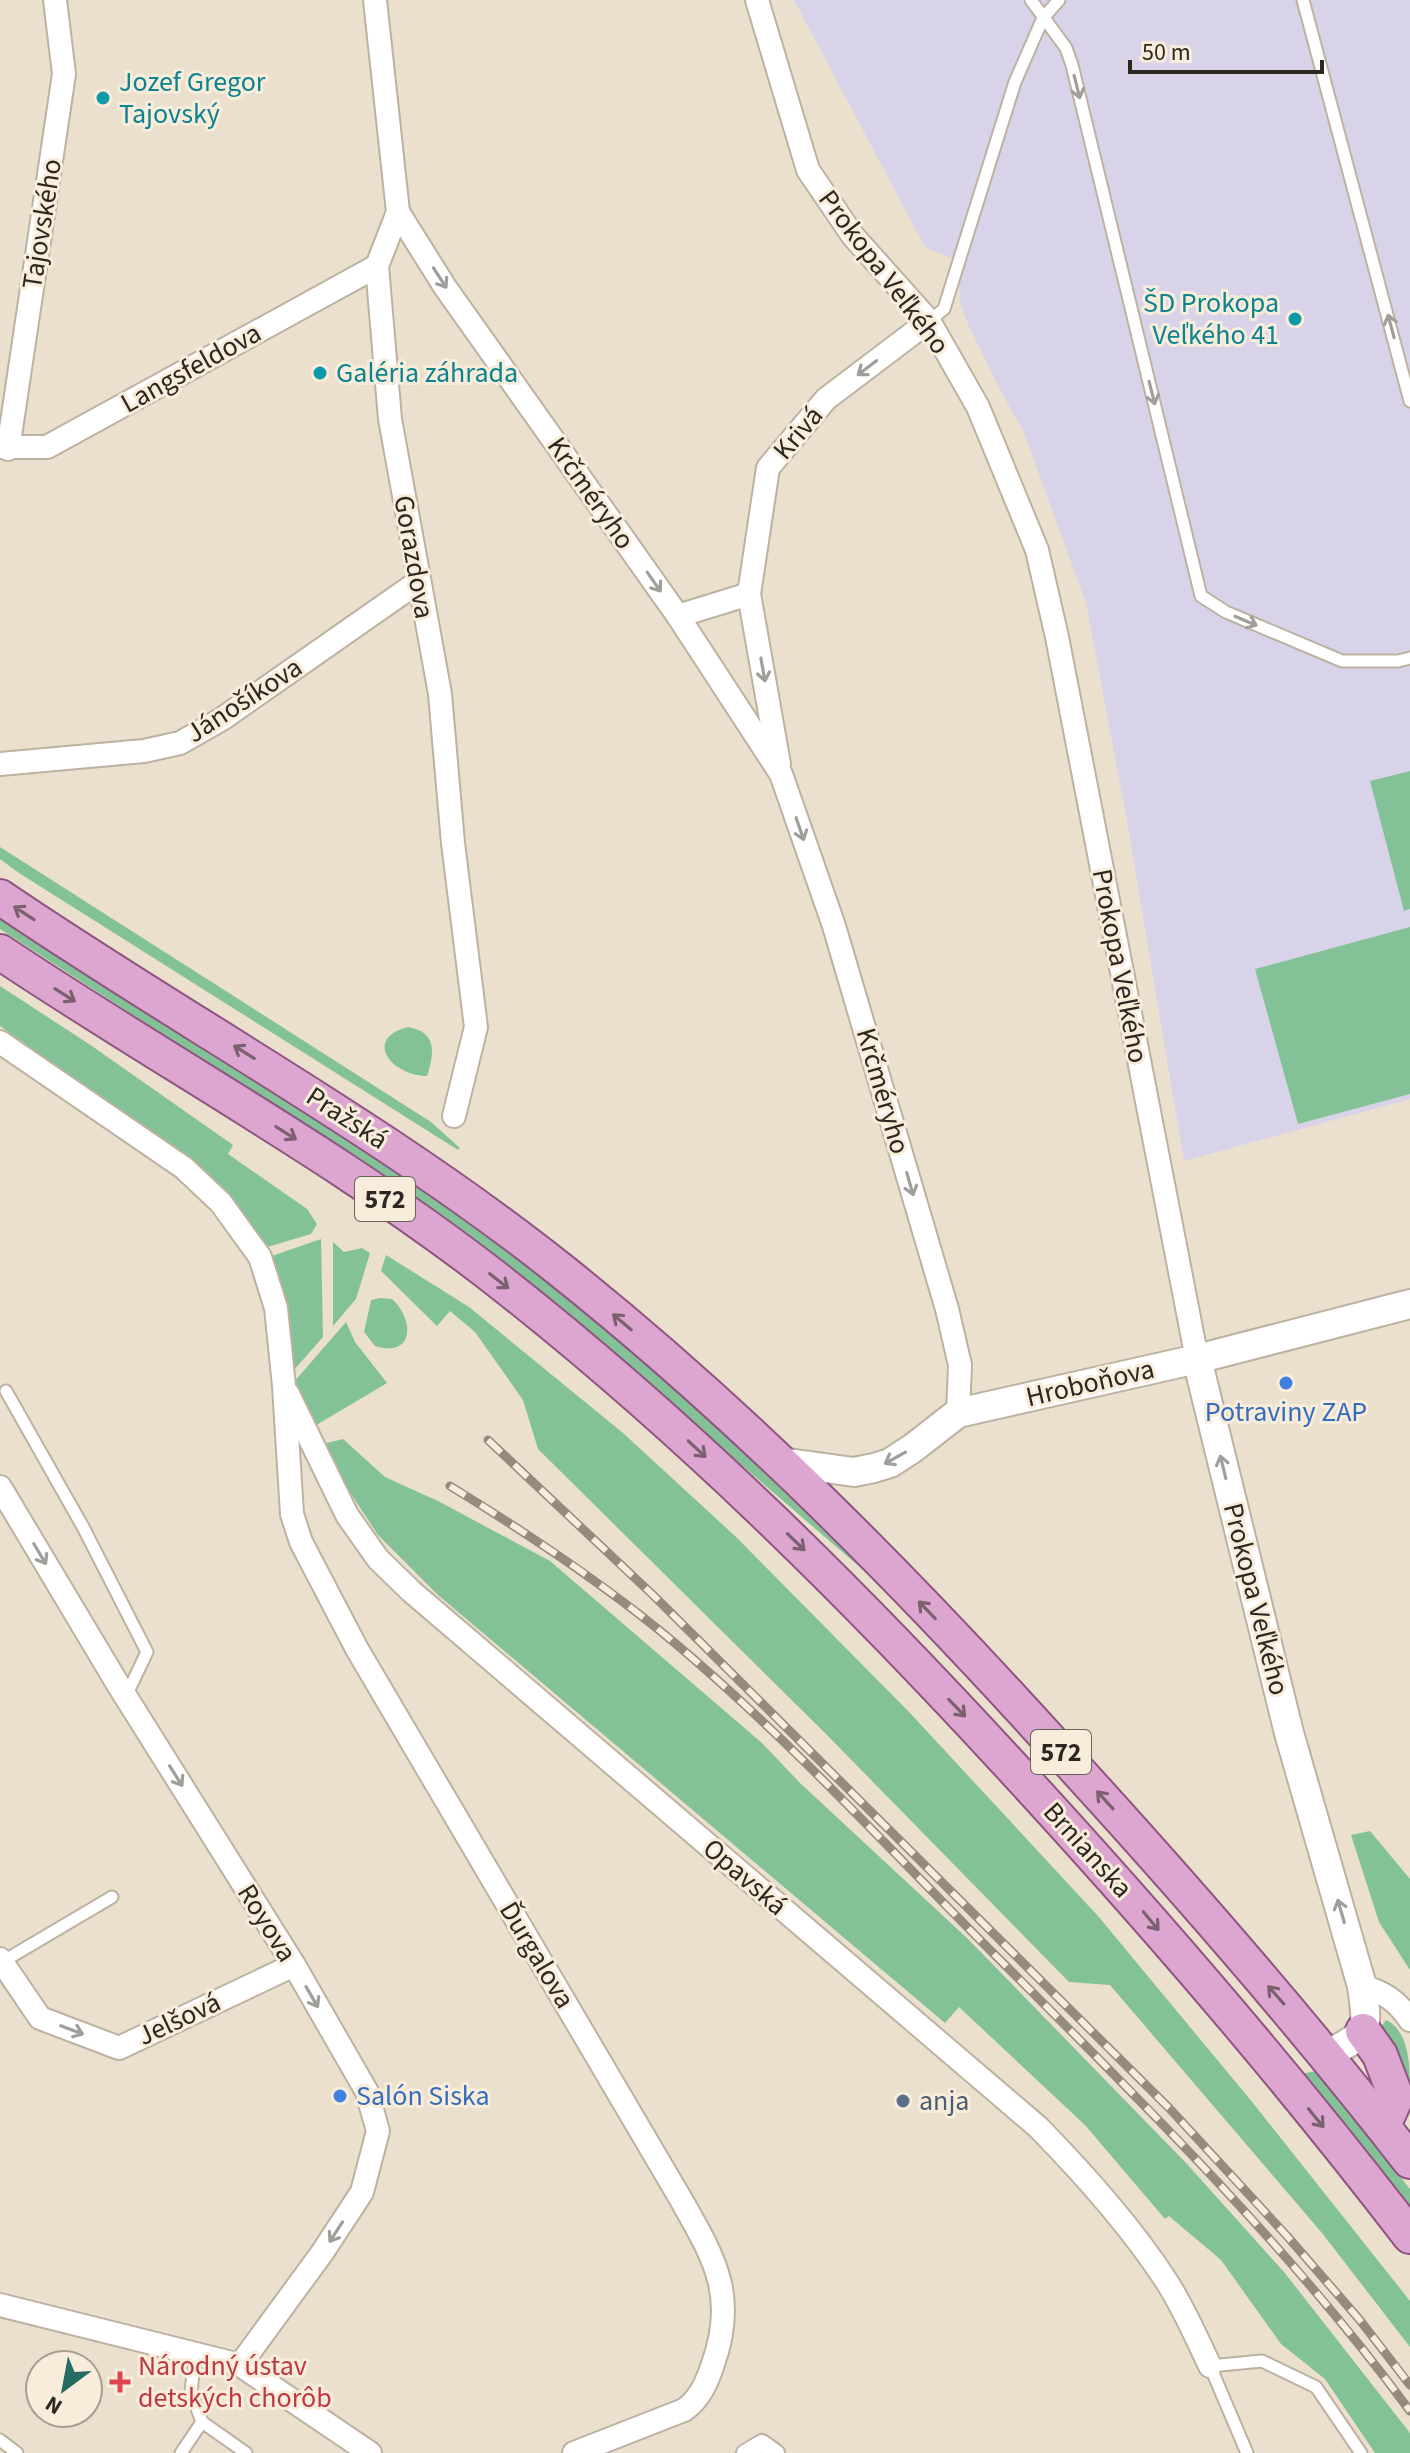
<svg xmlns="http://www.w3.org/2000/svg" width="1410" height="2453" viewBox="0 0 1410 2453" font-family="'Source Sans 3',sans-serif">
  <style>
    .education { fill: #d8d3e9 }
    .green { fill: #83c297 }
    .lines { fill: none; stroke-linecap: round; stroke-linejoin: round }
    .service-casing { stroke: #bdb2a1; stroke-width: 15 }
    .pedestrian-casing { stroke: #bdb2a1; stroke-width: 20 }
    .minor-casing { stroke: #bdb2a1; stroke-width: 26 }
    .tertiary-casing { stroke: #bdb2a1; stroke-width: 32 }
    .primary-casing { stroke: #8f5480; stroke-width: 38 }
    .service { stroke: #fff; stroke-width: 11 }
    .pedestrian { stroke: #fff; stroke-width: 16 }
    .minor { stroke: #fff; stroke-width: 22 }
    .tertiary { stroke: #fff; stroke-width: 28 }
    .primary { stroke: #dca6d1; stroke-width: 34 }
    .rail-casing { stroke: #948b7e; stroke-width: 9 }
    .rail { stroke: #f8ecda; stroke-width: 6; stroke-dasharray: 18; stroke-linecap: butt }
    .oneway { stroke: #a09e9b }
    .oneway2 { stroke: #7b6170 }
    .culture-dot { fill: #0f9aa8; stroke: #f8ecda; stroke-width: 3 }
    .shop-dot { fill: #3f7fe0; stroke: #f8ecda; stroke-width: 3 }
    .service-dot { fill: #5c6f8a; stroke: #f8ecda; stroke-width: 3 }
    .health-dot { fill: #e0444e; stroke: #f8ecda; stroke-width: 3 }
    .labels { text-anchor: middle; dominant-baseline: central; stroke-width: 6; stroke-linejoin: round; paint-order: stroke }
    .shield { fill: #f8ecda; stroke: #696358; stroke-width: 2 }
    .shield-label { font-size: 26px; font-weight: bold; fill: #2c2821 }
    .culture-label { font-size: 28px; fill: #0d838f; stroke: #f8ecda; text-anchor: start }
    .street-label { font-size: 28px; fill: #2c2821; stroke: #f8ecda }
    .shop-label { font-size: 28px; fill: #366cbe; stroke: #f8ecda }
    .service-label { font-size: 28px; fill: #4e5e75; stroke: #f8ecda; text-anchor: start }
    .health-label { font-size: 28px; fill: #be3a42; stroke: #f8ecda; text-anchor: start }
  </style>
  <rect width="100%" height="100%" fill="#ebdfcd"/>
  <!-- education -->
  <polygon class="education" points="794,0 1410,0 1410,1099 1184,1161 1127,821 1086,603 1023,430 1000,390 968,324 960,303 958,261 925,247"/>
  <!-- green -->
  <g class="green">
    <polygon points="1410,771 1410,909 1404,911 1370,781"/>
    <polygon points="0,847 431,1122 460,1148 458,1150 19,873 0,859"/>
    <path d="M0,916C173,1027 350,1132 515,1255C643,1350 755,1464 869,1575L518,1272L269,1103L0,929Z"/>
    <polygon points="1410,927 1410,1094 1298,1124 1255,969"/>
    <polygon points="0,986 89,1044 233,1145 228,1154 307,1209 317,1224 311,1234 264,1248 171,1147 0,1026"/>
    <path d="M408,1027C438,1032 434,1054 427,1076C392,1076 362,1039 408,1027Z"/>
    <polygon points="321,1239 323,1337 293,1371 288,1317 269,1257"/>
    <polygon points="333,1242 344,1252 362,1248 370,1253 356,1299 333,1326"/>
    <polygon points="386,1255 469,1307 623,1433 735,1536 910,1713 1098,1916 1253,2103 1410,2301 1410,2347 1322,2233 1110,1985 1069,1982 826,1734 538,1449 523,1400 475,1332 450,1311 437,1326 381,1271"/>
    <path d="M380,1298L392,1299C415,1320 414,1358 375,1346L364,1332L371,1300Z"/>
    <polygon points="346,1322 355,1342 387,1383 313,1427 293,1383"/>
    <polygon points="343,1439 385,1477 438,1501 550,1561 762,1743 800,1783 968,1939 1187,2164 1284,2272 1410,2433 1410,2453 1375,2453 1325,2379 1281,2344 1221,2260 1169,2216 1165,2219 1085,2125 959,2007 945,2023 438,1595 378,1535 319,1445"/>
    <polygon points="1370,1831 1410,1879 1410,1970 1379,1922 1351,1835"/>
    <path d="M1386,2020C1410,2031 1410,2068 1410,2094L1398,2076L1381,2027Z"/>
    <polygon points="1316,2071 1410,2189 1410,2209 1301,2074"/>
  </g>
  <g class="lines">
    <defs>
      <g id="service">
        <polyline points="1031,0 1066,48 1072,65 1201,596 1226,612 1342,661 1398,661 1410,658"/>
        <polyline points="1303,0 1410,401"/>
        <polyline points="929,321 944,309 1015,82 1043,18 1059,0"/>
        <polyline points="6,1391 83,1527 147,1652 126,1696"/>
        <polyline points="2,1962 112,1897"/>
        <polyline points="195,2354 191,2392 202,2422 246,2453"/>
        <polyline points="0,2440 17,2453"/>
        <polyline points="181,2453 202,2422"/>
        <polyline points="1247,2453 1210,2366 1262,2361 1316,2387 1361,2453"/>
      </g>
      <polyline id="pedestrian" points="745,2453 762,2443 776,2453"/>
      <g id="minor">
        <polyline points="375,0 398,212 377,266 390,419 440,694 453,843 476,1027 454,1116"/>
        <polyline points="757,0 808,170 853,236 929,321 978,407 1037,550 1057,637 1197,1359"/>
        <polyline points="398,212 445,287 678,616 781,774 834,926 947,1309 960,1365 958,1413"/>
        <polyline points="0,447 47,447 377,266"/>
        <polyline points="8,449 64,74 55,0"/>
        <polyline points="678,616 749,594"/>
        <polyline points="0,764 144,751 180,743 222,719 418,582"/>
        <polyline points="779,764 749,594 768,468 826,399 929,321"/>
        <path d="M0,1042L184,1168L221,1203L260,1257L276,1308L284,1386L292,1514L301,1542L357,1649L679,2196C713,2256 738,2294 713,2364C707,2382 700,2399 684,2410L574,2453"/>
        <path d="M288,1394L347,1515L378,1559L412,1592L1038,2127C1084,2174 1129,2224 1165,2279C1183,2306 1196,2337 1210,2366"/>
        <polyline points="0,1487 119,1686 294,1965 367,2092 378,2131 362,2192 322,2253 240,2365"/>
        <polyline points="0,1959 40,2018 119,2048 294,1965"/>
        <path d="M1362,1986C1384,1992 1397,2001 1410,2020"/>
        <polyline points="0,2305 240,2365 370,2453"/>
      </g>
      <g id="tertiary">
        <path d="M1197,1359L1289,1733L1362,1986C1369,2035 1368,2032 1325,2056"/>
        <polyline points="781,1462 854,1472 874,1468 890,1463 913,1448 958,1413 1197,1359 1410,1304"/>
      </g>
      <g id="primary">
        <path d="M0,897C185,1023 383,1129 558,1268C738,1411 901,1576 1055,1746C1178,1880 1298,2017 1410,2161"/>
        <path d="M0,952C166,1063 342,1158 499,1281C690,1431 860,1601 1023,1779C1158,1926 1289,2078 1410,2236"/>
        <polyline points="1363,2031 1380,2055 1396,2097 1383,2126"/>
      </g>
    </defs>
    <!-- service casing -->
    <use href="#service" class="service-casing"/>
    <!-- pedestrian casing -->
    <use href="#pedestrian" class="pedestrian-casing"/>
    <!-- minor casing -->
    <use href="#minor" class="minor-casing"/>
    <!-- tertiary casing -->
    <use href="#tertiary" class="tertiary-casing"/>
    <!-- primary casing -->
    <use href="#primary" class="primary-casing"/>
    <!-- service -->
    <use href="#service" class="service"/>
    <!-- pedestrian -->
    <use href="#pedestrian" class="pedestrian"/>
    <!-- minor -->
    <use href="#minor" class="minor"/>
    <!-- tertiary -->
    <use href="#tertiary" class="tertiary"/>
    <!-- primary -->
    <use href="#primary" class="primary"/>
    <defs>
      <g id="rail">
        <polyline points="488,1440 653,1595 1170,2109 1287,2236 1359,2319 1410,2385"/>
        <path d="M450,1486C527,1533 606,1585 676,1644C789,1739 889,1849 994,1954C1139,2099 1288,2245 1410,2411"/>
      </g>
    </defs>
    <!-- rail casing -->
    <use href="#rail" class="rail-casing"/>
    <!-- rail -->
    <use href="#rail" class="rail"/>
  </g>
  <!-- one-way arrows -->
  <defs><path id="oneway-shaft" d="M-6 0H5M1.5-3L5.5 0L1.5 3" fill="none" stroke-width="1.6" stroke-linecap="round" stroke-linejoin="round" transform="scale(2)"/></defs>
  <g class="oneway">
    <use href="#oneway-shaft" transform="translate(1077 87) rotate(76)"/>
    <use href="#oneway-shaft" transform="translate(440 278) rotate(57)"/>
    <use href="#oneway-shaft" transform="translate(1391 326) rotate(-105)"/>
    <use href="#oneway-shaft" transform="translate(867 368) rotate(143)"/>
    <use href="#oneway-shaft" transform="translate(1152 393) rotate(76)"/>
    <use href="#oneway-shaft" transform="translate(654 582) rotate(55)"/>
    <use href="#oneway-shaft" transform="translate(1246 621) rotate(23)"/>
    <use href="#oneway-shaft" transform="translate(763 670) rotate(80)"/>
    <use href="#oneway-shaft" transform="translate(800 829) rotate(71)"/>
    <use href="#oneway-shaft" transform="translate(910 1184) rotate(74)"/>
    <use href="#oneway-shaft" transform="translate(895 1458) rotate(151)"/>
    <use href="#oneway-shaft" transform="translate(1223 1467) rotate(-104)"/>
    <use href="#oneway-shaft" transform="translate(40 1554) rotate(59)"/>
    <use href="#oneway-shaft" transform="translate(176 1776) rotate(58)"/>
    <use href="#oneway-shaft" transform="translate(1341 1911) rotate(-106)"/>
    <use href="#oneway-shaft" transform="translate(312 1997) rotate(60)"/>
    <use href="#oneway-shaft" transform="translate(72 2030) rotate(21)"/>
    <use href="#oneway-shaft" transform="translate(336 2232) rotate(123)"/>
  </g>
  <g class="oneway2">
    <use href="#oneway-shaft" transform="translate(24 913) rotate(-147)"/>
    <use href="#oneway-shaft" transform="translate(65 995) rotate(32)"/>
    <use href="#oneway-shaft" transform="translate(244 1052) rotate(-148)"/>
    <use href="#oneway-shaft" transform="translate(286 1133) rotate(32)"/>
    <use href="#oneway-shaft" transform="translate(499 1281) rotate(38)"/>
    <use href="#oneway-shaft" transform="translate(622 1322) rotate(-140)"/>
    <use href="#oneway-shaft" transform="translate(697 1449) rotate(43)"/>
    <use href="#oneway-shaft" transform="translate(796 1542) rotate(44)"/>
    <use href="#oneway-shaft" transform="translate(927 1610) rotate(-134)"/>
    <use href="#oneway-shaft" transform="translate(957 1708) rotate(46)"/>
    <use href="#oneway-shaft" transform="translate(1105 1800) rotate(-132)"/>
    <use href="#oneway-shaft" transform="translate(1151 1921) rotate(50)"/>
    <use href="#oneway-shaft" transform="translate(1276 1995) rotate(-131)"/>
    <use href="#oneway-shaft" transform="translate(1316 2118) rotate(51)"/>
  </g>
  <!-- markers -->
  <g class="culture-dot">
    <circle cx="103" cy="98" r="8"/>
    <circle cx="1295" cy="319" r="8"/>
    <circle cx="320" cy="373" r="8"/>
  </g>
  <g class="shop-dot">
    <circle cx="1286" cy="1383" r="8"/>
    <circle cx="340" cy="2096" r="8"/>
  </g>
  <circle class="service-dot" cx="903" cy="2101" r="8"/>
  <path class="health-dot" d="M116 2370h8v8h8v8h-8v8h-8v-8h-8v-8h8z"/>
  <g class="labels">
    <!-- shield labels -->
    <g class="shield">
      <rect x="355" y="1177" width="60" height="44" rx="6"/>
      <rect x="1031" y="1730" width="60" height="44" rx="6"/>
    </g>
    <g class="shield-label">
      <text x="385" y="1199">572</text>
      <text x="1061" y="1752">572</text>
    </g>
    <!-- culture labels -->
    <g class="culture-label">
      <text x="119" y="82">Jozef Gregor<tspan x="119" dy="32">Tajovský</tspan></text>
      <text x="1279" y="303" text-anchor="end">ŠD Prokopa<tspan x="1279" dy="32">Veľkého 41</tspan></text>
      <text x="336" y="373">Galéria záhrada</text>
    </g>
    <!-- street labels -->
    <g class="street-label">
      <text transform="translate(42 224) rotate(-81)">Tajovského</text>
      <text transform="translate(884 272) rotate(53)">Prokopa Veľkého</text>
      <text transform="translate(191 368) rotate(-29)">Langsfeldova</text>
      <text transform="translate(798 433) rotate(-50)">Krivá</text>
      <text transform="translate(591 493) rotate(55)">Krčméryho</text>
      <text transform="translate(414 557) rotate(80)">Gorazdova</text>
      <text transform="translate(244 700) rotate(-33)">Jánošíkova</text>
      <text transform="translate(1120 966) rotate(79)">Prokopa Veľkého</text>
      <text transform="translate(883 1091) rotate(74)">Krčméryho</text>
      <text transform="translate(347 1118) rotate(33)">Pražská</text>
      <text transform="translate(1090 1383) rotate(-13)">Hroboňova</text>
      <text transform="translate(1256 1599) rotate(76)">Prokopa Veľkého</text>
      <text transform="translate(1088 1850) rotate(48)">Brnianska</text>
      <text transform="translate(745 1877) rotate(41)">Opavská</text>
      <text transform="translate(267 1923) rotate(58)">Royova</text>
      <text transform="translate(537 1955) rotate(59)">Ďurgalova</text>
      <text transform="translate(179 2019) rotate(-25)">Jelšová</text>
    </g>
    <!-- shop labels -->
    <g class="shop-label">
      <text x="1286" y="1412">Potraviny ZAP</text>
      <text x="356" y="2096" text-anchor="start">Salón Siska</text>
    </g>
    <!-- service labels -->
    <g class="service-label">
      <text x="919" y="2101">anja</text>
    </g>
    <!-- health labels -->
    <g class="health-label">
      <text x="138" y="2366">Národný ústav<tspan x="138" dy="32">detských chorôb</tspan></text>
    </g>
  </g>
  <!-- north arrow -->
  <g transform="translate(64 2389) rotate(212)"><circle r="38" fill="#f8ecda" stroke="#a69e90" stroke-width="2"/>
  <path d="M0-6L14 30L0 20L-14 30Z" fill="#246c61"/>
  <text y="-12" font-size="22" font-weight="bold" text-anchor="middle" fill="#2c2821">N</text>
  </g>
  <!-- scale -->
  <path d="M1130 60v12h192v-12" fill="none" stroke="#2c2821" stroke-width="4"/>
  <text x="1142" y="60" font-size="24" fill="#2c2821" stroke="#f8ecda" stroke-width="6" paint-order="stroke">50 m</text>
</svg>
